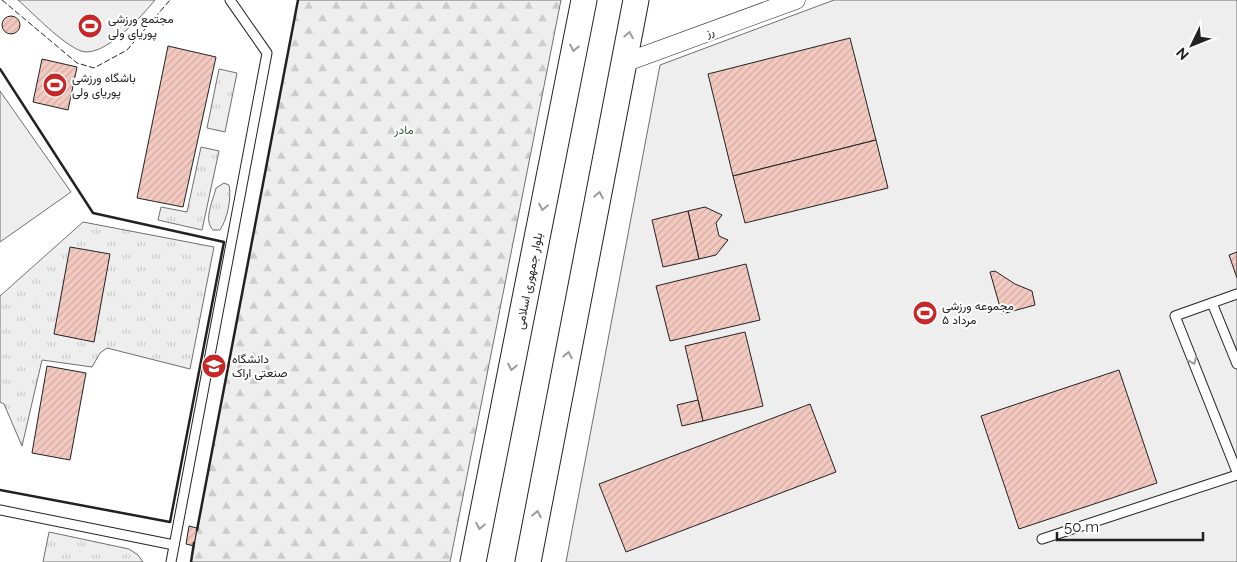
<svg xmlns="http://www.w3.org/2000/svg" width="1237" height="562" viewBox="0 0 1237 562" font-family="Raleway,Vazirmatn,sans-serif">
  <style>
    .grass { fill: url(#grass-tufts); stroke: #6f6f6f }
    .forest { fill: url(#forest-firs); stroke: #6f6f6f }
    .pitch { fill: #eee; stroke: #6f6f6f }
    .building { fill: url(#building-hatch); stroke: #222 }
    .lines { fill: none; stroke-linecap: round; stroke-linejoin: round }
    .service-casing { stroke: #222; stroke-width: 11 }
    .minor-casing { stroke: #222; stroke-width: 19 }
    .secondary-casing { stroke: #222; stroke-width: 27 }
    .service { stroke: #fff; stroke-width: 9 }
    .minor { stroke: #fff; stroke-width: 18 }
    .secondary { stroke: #fff; stroke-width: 25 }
    .fence { stroke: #222; stroke-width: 1; stroke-dasharray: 6 2.5; stroke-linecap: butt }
    .wall { stroke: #222; stroke-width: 2.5 }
    .oneway { stroke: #9c9c9c }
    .labels { text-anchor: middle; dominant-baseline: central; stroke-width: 4; stroke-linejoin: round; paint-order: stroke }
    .poi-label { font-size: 12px; fill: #222; stroke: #fff; text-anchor: start }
    .street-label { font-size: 12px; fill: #222; stroke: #fff }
    .park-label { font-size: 12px; fill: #2f5e38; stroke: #fff }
  </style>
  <defs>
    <pattern id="grass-tufts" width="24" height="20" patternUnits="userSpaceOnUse" patternTransform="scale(1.25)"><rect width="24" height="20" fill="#eee"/><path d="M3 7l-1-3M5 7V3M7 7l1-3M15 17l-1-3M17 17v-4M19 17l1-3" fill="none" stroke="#ccc"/></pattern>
    <pattern id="forest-firs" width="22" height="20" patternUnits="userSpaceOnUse" patternTransform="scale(1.25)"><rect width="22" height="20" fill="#eee"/><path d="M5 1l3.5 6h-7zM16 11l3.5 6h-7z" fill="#ccc"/></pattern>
    <pattern id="building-hatch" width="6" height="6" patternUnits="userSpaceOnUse" patternTransform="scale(1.25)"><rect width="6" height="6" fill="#f3c9c0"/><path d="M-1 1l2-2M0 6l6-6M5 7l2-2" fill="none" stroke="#d0aca5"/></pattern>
  </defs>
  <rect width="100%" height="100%" fill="#fff"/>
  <!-- grass -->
  <g class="grass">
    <polygon points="219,69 237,73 225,132 207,128"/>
    <polygon points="201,147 219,151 202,230 158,220 161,207 187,212"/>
    <path d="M224,183L229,185C232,197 227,220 220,230H213C203,220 213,201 216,188Z"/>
    <polygon points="83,222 214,247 190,369 107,348 100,353 92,367 42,360 22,446 4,404 0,402 0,296"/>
    <polygon points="49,532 129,549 138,555 143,562 43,562"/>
  </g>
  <!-- forest -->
  <polygon class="forest" points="298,0 561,0 450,562 191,562"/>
  <!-- pitch -->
  <g class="pitch">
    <path d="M18,0H155C143,15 103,59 81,51C61,43 35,15 18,0Z"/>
    <polygon points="834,0 1237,0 1237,562 566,562 660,65"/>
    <polygon points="0,91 71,192 0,242"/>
  </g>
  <!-- building -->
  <g class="building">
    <circle cx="11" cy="25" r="9"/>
    <polygon points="850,38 876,140 733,176 708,74"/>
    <polygon points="168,46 216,57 183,207 137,198"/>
    <polygon points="42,59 77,67 68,110 33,102"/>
    <polygon points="876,140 888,188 745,223 733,176"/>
    <polygon points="705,207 722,215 716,223 719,236 728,240 716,255 699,259 688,211"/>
    <polygon points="688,211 699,259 663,267 652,220"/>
    <polygon points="70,247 110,254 94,342 54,334"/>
    <polygon points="1237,252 1237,278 1229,255"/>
    <polygon points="746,264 760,320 670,341 656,286"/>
    <polygon points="995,271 1015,284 1032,291 1035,305 1002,314 990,272"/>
    <polygon points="745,332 763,406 703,421 685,346"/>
    <polygon points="47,366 86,373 70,460 32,453"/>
    <polygon points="1119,370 1157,483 1019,529 981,416"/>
    <polygon points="698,400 703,421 682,426 677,405"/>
    <polygon points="810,404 836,472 626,552 599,484"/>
    <polygon points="189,526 197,528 194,546 186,544"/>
  </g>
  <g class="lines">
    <defs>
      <g id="service">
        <polyline points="1237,294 1175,316 1237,472"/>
        <polyline points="1212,303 1237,364"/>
        <polyline points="0,510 174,545"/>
        <polyline points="1042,539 1237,475"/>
        <polyline points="171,562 267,53 230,0"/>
      </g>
      <polyline id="minor" points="624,63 796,0"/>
      <g id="secondary">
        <polyline points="473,562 584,0"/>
        <polyline points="528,562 636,0"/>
      </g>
    </defs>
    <!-- service casing -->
    <use href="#service" class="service-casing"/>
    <!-- minor casing -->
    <use href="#minor" class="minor-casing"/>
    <!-- secondary casing -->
    <use href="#secondary" class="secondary-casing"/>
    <!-- service -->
    <use href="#service" class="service"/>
    <!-- minor -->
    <use href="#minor" class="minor"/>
    <!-- secondary -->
    <use href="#secondary" class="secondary"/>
    <!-- fence -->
    <polyline class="fence" points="2,0 77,63 94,68 127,50 170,0"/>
    <!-- wall -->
    <g class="wall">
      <polyline points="0,69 93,213 224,242 170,522 0,490"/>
      <polyline points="197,530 298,0"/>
      <polyline points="191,562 194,543"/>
    </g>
  </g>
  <!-- one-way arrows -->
  <defs><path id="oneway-chevron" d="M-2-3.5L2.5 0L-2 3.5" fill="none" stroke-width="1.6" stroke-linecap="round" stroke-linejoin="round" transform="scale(1.25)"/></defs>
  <g class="oneway">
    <use href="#oneway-chevron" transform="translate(629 35) rotate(-79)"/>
    <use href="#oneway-chevron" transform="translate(574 48) rotate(101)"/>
    <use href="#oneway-chevron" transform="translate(599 195) rotate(-79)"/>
    <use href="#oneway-chevron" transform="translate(543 207) rotate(101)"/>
    <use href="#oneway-chevron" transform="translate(568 355) rotate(-79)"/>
    <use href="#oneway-chevron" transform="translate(1193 361) rotate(68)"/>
    <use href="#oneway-chevron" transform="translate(512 367) rotate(101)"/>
    <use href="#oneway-chevron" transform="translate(537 514) rotate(-79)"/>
    <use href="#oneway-chevron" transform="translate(480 526) rotate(101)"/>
  </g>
  <!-- icons -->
  <defs>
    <symbol id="stadium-disc" viewBox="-11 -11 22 22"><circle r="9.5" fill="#c62828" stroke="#fff"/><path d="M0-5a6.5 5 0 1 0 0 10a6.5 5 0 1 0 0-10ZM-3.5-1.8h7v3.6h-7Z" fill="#fff"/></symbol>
    <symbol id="university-disc" viewBox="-11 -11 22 22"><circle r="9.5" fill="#c62828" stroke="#fff"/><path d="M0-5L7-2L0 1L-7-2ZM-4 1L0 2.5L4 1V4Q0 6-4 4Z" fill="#fff"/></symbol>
  </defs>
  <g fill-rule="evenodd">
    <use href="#stadium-disc" x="76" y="12" width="28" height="28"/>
    <use href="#stadium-disc" x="41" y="71" width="28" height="28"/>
    <use href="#stadium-disc" x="911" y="299" width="28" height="28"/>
    <use href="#university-disc" x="200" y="352" width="28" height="28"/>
  </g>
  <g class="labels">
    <!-- poi labels -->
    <g class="poi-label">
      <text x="108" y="19">مجتمع ورزشی<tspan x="108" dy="14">پوریای ولی</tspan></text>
      <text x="72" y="78">باشگاه ورزشی<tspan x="72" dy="14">پوریای ولی</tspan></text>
      <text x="942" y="306">مجموعه ورزشی<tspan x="942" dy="14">۵ مرداد</tspan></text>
      <text x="232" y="359">دانشگاه<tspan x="232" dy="14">صنعتی اراک</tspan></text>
    </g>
    <!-- street labels -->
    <g class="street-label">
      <text transform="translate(710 32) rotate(-20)">رز</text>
      <text transform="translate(529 281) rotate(-79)">بلوار جمهوری اسلامی</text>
    </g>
    <!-- park labels -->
    <g class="park-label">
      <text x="404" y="130">مادر</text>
    </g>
  </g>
  <!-- north arrow -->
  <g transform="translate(1192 45) rotate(227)" stroke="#ffffff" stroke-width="4" paint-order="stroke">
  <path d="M0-4L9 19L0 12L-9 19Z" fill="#222222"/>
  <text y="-8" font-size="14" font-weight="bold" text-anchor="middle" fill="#222222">N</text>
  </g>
  <!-- scale -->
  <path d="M1057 532v8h146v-8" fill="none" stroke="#222222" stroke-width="2.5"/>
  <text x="1064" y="532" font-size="15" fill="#222222" stroke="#ffffff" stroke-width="4" paint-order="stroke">50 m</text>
</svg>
